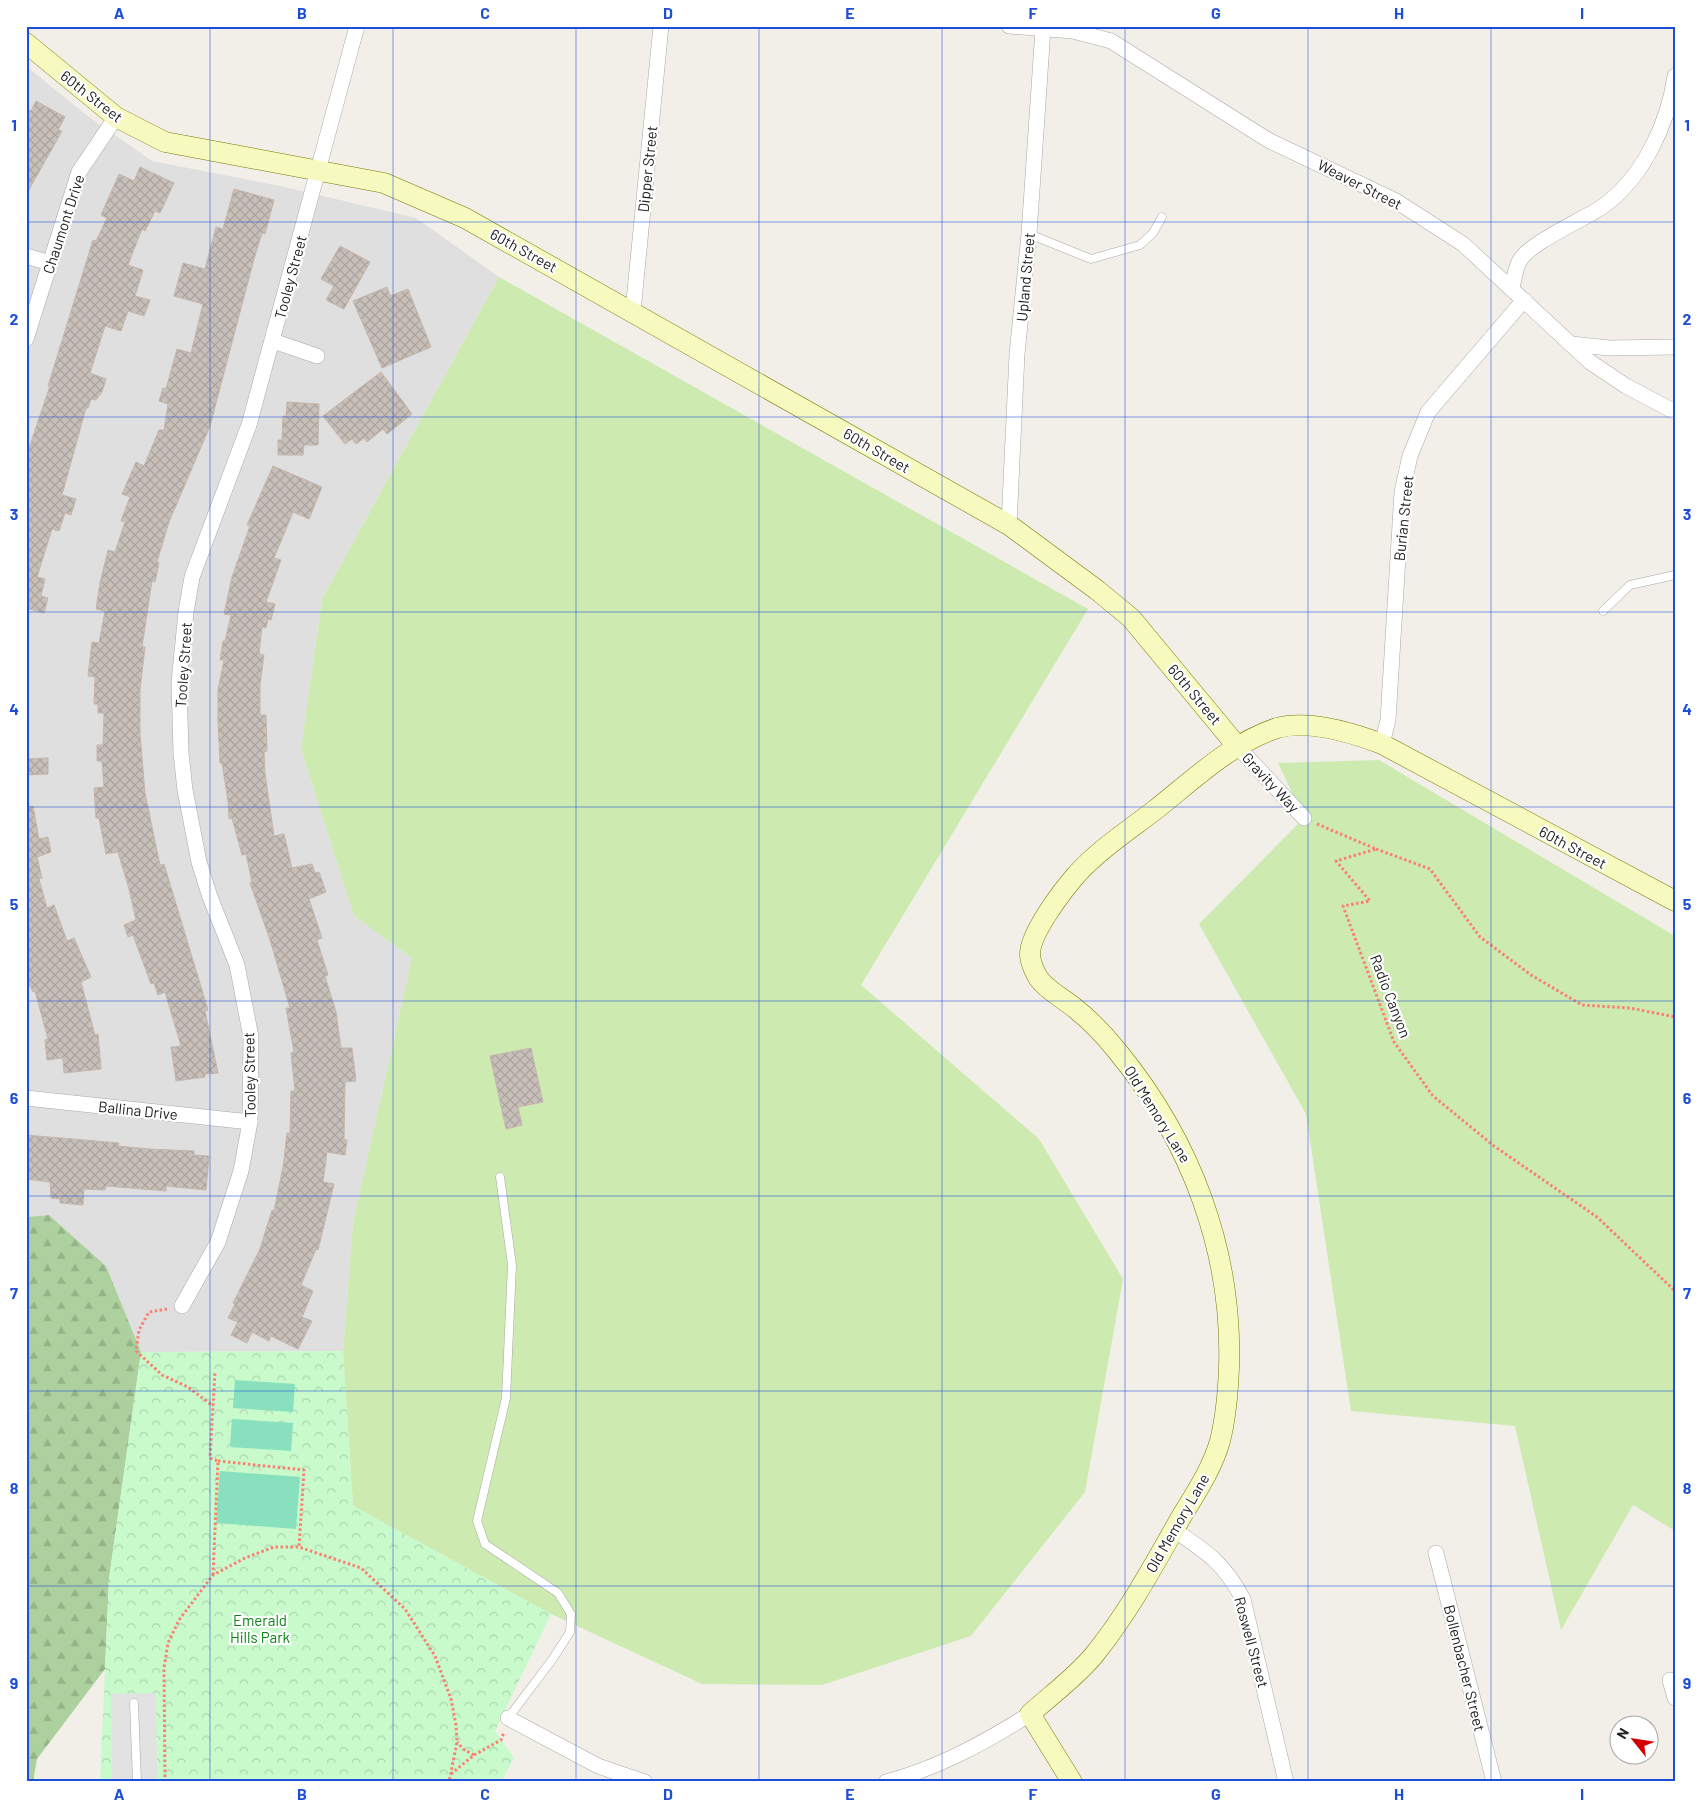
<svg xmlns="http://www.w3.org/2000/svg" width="1701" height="1808" viewBox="0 0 1701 1808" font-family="Barlow,sans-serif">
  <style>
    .residential { fill: #e0dfdf }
    .grass { fill: #cdebb0 }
    .forest { fill: url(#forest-firs) }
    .park { fill: url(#park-crowns) }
    .pitch { fill: #88e0be }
    .parking { fill: #e2e2e2 }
    .building { fill: url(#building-cross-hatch); stroke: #c4b6ab }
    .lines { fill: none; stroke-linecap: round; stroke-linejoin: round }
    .lane-casing { stroke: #a9a9a9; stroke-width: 9 }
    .street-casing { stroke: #a9a9a9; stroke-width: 16 }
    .secondary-casing { stroke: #707d05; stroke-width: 21 }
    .path { stroke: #fa8072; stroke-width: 3; stroke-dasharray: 2.5 2.5; stroke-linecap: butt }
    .lane { stroke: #fff; stroke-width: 8 }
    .street { stroke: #fff; stroke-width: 15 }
    .secondary { stroke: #f7fabf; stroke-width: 20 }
    .grid { fill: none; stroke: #1d4ed8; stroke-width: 1; stroke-opacity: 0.55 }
    .labels { text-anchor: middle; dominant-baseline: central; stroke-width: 4.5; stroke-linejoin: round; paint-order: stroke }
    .street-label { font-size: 15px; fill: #222; stroke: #fff }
    .park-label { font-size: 15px; fill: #0c8416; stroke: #fff }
    .neatline { fill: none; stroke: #1d4ed8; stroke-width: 2 }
    .grid-label { font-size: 16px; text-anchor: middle; font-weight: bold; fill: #1d4ed8 }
  </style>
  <defs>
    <pattern id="forest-firs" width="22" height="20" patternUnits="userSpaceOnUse" patternTransform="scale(1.25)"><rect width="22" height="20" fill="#add19e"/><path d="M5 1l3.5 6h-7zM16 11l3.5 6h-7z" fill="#95b388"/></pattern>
    <pattern id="park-crowns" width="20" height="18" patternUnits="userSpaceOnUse" patternTransform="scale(1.25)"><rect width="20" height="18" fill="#c8facc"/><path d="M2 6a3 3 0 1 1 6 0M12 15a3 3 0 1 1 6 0" fill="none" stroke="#acd6af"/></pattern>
    <pattern id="building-cross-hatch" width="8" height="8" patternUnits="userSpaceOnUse" patternTransform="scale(1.25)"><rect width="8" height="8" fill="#c7bfb8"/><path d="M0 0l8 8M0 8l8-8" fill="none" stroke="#aba49e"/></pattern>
  </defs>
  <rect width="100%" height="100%" fill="#f2efe9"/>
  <!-- residential -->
  <polygon class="residential" points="26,66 85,114 152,161 285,187 416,218 499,277 322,599 301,749 354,916 412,958 353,1223 343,1351 141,1352 106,1266 49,1215 26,1217"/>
  <!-- grass -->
  <g class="grass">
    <polygon points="499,277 1088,609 861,985 1039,1139 1123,1279 1085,1492 971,1636 822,1685 702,1684 551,1614 353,1506 343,1352 353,1223 412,958 354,916 301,749 322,599"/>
    <polygon points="1379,760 1675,936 1675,1531 1633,1505 1561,1630 1515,1426 1351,1411 1306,1114 1199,924 1304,818 1278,763"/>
  </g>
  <!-- forest -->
  <polygon class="forest" points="49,1215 106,1266 141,1352 109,1579 105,1669 37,1759 33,1782 26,1782 26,1217"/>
  <!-- park -->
  <polygon class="park" points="343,1351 353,1506 551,1614 495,1731 514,1758 501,1782 100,1782 109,1579 141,1352"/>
  <!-- pitch -->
  <g class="pitch">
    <polygon points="235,1380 295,1384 293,1412 233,1408"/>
    <polygon points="232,1419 293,1423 291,1451 230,1447"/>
    <polygon points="220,1471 300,1477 296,1529 216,1523"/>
  </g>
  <!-- parking -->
  <polygon class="parking" points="156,1693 157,1782 112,1782 111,1694"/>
  <!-- building -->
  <g class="building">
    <polygon points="36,101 65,117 58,130 62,131 26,195 26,108 31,111"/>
    <polygon points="140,167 174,183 160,213 155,211 145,231 142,229 128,265 143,270 135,296 150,300 144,316 128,311 121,331 105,326 90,373 106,379 102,392 96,400 91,399 88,408 86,408 62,495 76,499 71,515 65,513 59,531 52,529 37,577 45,579 41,596 48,598 44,613 26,608 26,457 50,386 48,386 93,240 96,241 107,218 101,215 119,174 134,181"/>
    <polygon points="234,189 274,200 265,234 262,233 254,259 210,426 169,522 157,562 159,563 155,582 152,581 142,647 145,647 140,690 140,734 145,793 160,865 164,864 208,1010 205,1011 218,1073 205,1074 205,1077 176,1081 171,1047 181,1046 165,992 158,995 154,983 151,984 133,935 128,937 124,925 136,920 129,889 118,852 106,854 99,818 96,818 94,788 104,787 102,761 97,761 97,745 103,745 104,713 98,713 98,704 94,704 95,677 88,676 92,642 99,643 105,611 96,609 100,583 108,550 115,552 125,522 121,521 130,497 122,494 136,462 144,466 159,430 164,430 168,404 159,401 163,388 166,389 177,349 191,353 203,304 174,296 183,263 205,269 216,227 223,229"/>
    <polygon points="340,246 370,262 344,309 326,300 334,286 321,279"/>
    <polygon points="387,287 390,296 408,289 431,347 382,368 353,301"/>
    <polygon points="381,372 412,414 387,434 383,429 367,442 364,438 356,444 352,439 345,444 323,416"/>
    <polygon points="287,402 319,404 318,445 304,445 303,455 278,455 278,440 282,440 283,416 286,416"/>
    <polygon points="273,466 322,487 309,519 293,512 274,558 281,560 266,602 275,604 271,620 268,619 266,628 262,627 259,654 264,655 260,685 260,715 266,715 267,751 264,752 265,773 274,836 284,834 292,868 312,864 315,873 319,872 326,892 309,899 322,938 317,940 328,975 325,976 336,1012 341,1048 352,1048 356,1081 345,1082 344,1140 347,1140 345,1155 327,1152 323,1182 334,1184 318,1250 316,1249 301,1285 313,1291 302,1317 312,1321 298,1349 271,1336 269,1341 252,1332 247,1343 231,1335 238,1322 228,1318 235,1304 233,1303 260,1249 272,1210 274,1211 283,1167 287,1133 290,1133 291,1091 295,1091 291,1053 294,1052 286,1008 290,1008 270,940 250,883 252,882 246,854 242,855 232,818 229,819 228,801 222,763 220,763 218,721 218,690 224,660 220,660 223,641 225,641 231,615 224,614 232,577 250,526 247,525"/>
    <polygon points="48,758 48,774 26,775 26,759"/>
    <polygon points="33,806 39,839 48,837 51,852 37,857 42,878 39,879 47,908 54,905 67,941 74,938 91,977 81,982 95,1035 98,1034 101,1069 64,1073 63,1058 47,1060 45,1040 48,1039 35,991 33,992 26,978 26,807"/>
    <polygon points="531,1048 543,1102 518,1107 522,1125 506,1129 490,1056"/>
    <polygon points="26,1135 119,1143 118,1146 149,1149 194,1151 194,1155 209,1156 206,1190 166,1186 166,1191 106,1186 105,1190 84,1189 83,1205 60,1203 60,1199 51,1198 50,1182 26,1179"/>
  </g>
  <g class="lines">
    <defs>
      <g id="lane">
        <polyline points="1029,234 1091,259 1140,245 1153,233 1162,217"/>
        <polyline points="1603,611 1630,585 1675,575"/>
        <polyline points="500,1177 512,1265 506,1398 477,1521 485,1544 558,1593 571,1614 570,1632 552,1660 508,1718"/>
        <polyline points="134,1703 137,1782"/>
      </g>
      <g id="street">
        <polyline points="1009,26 1073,31 1111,41 1268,140 1396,201 1463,244 1590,362 1626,386 1675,412"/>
        <polyline points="26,256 50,263"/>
        <path d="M1512,288C1514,280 1515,270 1519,262C1528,243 1583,220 1602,207C1643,178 1668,124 1675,76"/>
        <polyline points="633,311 661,26"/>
        <polyline points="26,339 79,172 116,117"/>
        <polyline points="273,341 317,356"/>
        <polyline points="1571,344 1609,348 1675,347"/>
        <polyline points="1009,525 1017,354 1029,234 1043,29"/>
        <polyline points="1382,744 1388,720 1402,492 1410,456 1428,412 1524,300"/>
        <polyline points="1237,746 1304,818"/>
        <polyline points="26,1098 250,1122"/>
        <polyline points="182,1306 218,1242 241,1171 250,1122 251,1037 237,965 210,897 199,862 185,790 181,753 179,682 186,612 192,577 249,425 357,26"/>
        <path d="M1174,1530C1208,1553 1223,1562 1243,1599L1286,1782"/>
        <polyline points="1436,1553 1494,1782"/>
        <polyline points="1670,1680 1675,1698"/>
        <polyline points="508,1718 598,1766 645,1782"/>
        <path d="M886,1782C938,1768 984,1743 1030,1714"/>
      </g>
      <g id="secondary">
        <polyline points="26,43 116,117 165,142 384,183 465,218 1009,525 1097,590 1131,618 1237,746"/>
        <path d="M1072,1782L1030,1714C1051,1695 1076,1677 1094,1655C1128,1613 1154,1565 1180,1519C1195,1494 1212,1469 1220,1441C1226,1417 1228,1393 1229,1368C1233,1252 1191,1141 1118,1052C1106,1037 1091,1021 1076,1009C1064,999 1048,991 1039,979C1035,973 1030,962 1030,954C1030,933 1063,890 1077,874C1100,849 1129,830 1155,810C1193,780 1231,743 1277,728C1309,719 1353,733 1382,744L1675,901"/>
      </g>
    </defs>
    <!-- lane casing -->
    <use href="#lane" class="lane-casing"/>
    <!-- street casing -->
    <use href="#street" class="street-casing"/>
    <!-- secondary casing -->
    <use href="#secondary" class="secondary-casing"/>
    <!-- path -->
    <g class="path">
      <polyline points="1317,824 1376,849 1336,861 1370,901 1343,906 1394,1042 1433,1096 1494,1146 1597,1217 1675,1291"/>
      <polyline points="1376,849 1430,869 1480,937 1531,975 1582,1005 1630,1008 1675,1017"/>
      <polyline points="167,1309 149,1312 139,1330 136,1351 162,1375 188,1387 213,1406"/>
      <polyline points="218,1461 304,1470 299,1547"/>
      <polyline points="213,1575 218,1461 210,1458 215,1371"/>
      <polyline points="474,1755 501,1740 504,1732"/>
      <polyline points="451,1774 474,1755 463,1749 457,1742"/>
      <polyline points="165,1782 164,1668 168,1643 179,1620 213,1575 245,1558 274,1547 299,1547 361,1568 405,1609 435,1656 451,1699 456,1725 457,1742 449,1782"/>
    </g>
    <!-- lane -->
    <use href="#lane" class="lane"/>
    <!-- street -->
    <use href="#street" class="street"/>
    <!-- secondary -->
    <use href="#secondary" class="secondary"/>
  </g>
  <!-- grid -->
  <path class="grid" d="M210,26V1782M393,26V1782M576,26V1782M759,26V1782M942,26V1782M1125,26V1782M1308,26V1782M1491,26V1782M26,222H1675M26,417H1675M26,612H1675M26,807H1675M26,1001H1675M26,1196H1675M26,1391H1675M26,1586H1675"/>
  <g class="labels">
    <!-- street labels -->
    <g class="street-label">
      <text transform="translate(92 96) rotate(38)">60th Street</text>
      <text transform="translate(647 169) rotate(-84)">Dipper Street</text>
      <text transform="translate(1360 184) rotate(27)">Weaver Street</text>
      <text transform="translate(63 224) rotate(-72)">Chaumont Drive</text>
      <text transform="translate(524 250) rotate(29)">60th Street</text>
      <text transform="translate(290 277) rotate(-75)">Tooley Street</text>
      <text transform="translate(1025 277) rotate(-85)">Upland Street</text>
      <text transform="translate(877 450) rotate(30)">60th Street</text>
      <text transform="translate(1403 518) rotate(-84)">Burian Street</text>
      <text transform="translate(183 665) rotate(-86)">Tooley Street</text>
      <text transform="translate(1195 694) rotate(50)">60th Street</text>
      <text transform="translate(1271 782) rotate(47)">Gravity Way</text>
      <text transform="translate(1573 847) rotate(28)">60th Street</text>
      <text transform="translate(1391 996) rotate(69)">Radio Canyon</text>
      <text transform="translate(249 1075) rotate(-91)">Tooley Street</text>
      <text transform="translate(138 1110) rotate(6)">Ballina Drive</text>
      <text transform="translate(1158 1114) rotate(58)">Old Memory Lane</text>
      <text transform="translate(1177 1523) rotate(-60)">Old Memory Lane</text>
      <text transform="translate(1252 1642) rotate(75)">Roswell Street</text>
      <text transform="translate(1465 1668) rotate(76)">Bollenbacher Street</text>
    </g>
    <!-- park labels -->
    <g class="park-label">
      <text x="260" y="1620">Emerald<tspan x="260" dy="17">Hills Park</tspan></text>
    </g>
  </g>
  <!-- border -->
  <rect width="1701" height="1808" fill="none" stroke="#ffffff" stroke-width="55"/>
  <!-- north arrow -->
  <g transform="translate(1634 1740) rotate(300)"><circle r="24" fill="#ffffff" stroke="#a7a7a7"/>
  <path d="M0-4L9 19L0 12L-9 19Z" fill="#d40000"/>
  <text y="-8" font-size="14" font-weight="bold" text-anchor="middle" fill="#222222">N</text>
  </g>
  <rect x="28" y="28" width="1646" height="1752" class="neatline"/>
  <g class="grid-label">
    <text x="119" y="19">A</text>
    <text x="302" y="19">B</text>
    <text x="485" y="19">C</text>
    <text x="668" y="19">D</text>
    <text x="850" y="19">E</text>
    <text x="1033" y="19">F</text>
    <text x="1216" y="19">G</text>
    <text x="1399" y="19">H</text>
    <text x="1582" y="19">I</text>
    <text x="14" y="131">1</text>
    <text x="1687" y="131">1</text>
    <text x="14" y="325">2</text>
    <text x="1687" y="325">2</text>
    <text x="14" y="520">3</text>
    <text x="1687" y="520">3</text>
    <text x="14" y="715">4</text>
    <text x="1687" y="715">4</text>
    <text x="14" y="910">5</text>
    <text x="1687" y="910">5</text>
    <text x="14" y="1104">6</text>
    <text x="1687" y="1104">6</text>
    <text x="14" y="1299">7</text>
    <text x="1687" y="1299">7</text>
    <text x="14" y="1494">8</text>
    <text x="1687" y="1494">8</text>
    <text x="14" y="1689">9</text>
    <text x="1687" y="1689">9</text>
    <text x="119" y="1800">A</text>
    <text x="302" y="1800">B</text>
    <text x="485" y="1800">C</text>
    <text x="668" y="1800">D</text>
    <text x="850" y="1800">E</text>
    <text x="1033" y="1800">F</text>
    <text x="1216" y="1800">G</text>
    <text x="1399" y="1800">H</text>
    <text x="1582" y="1800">I</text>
  </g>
</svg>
